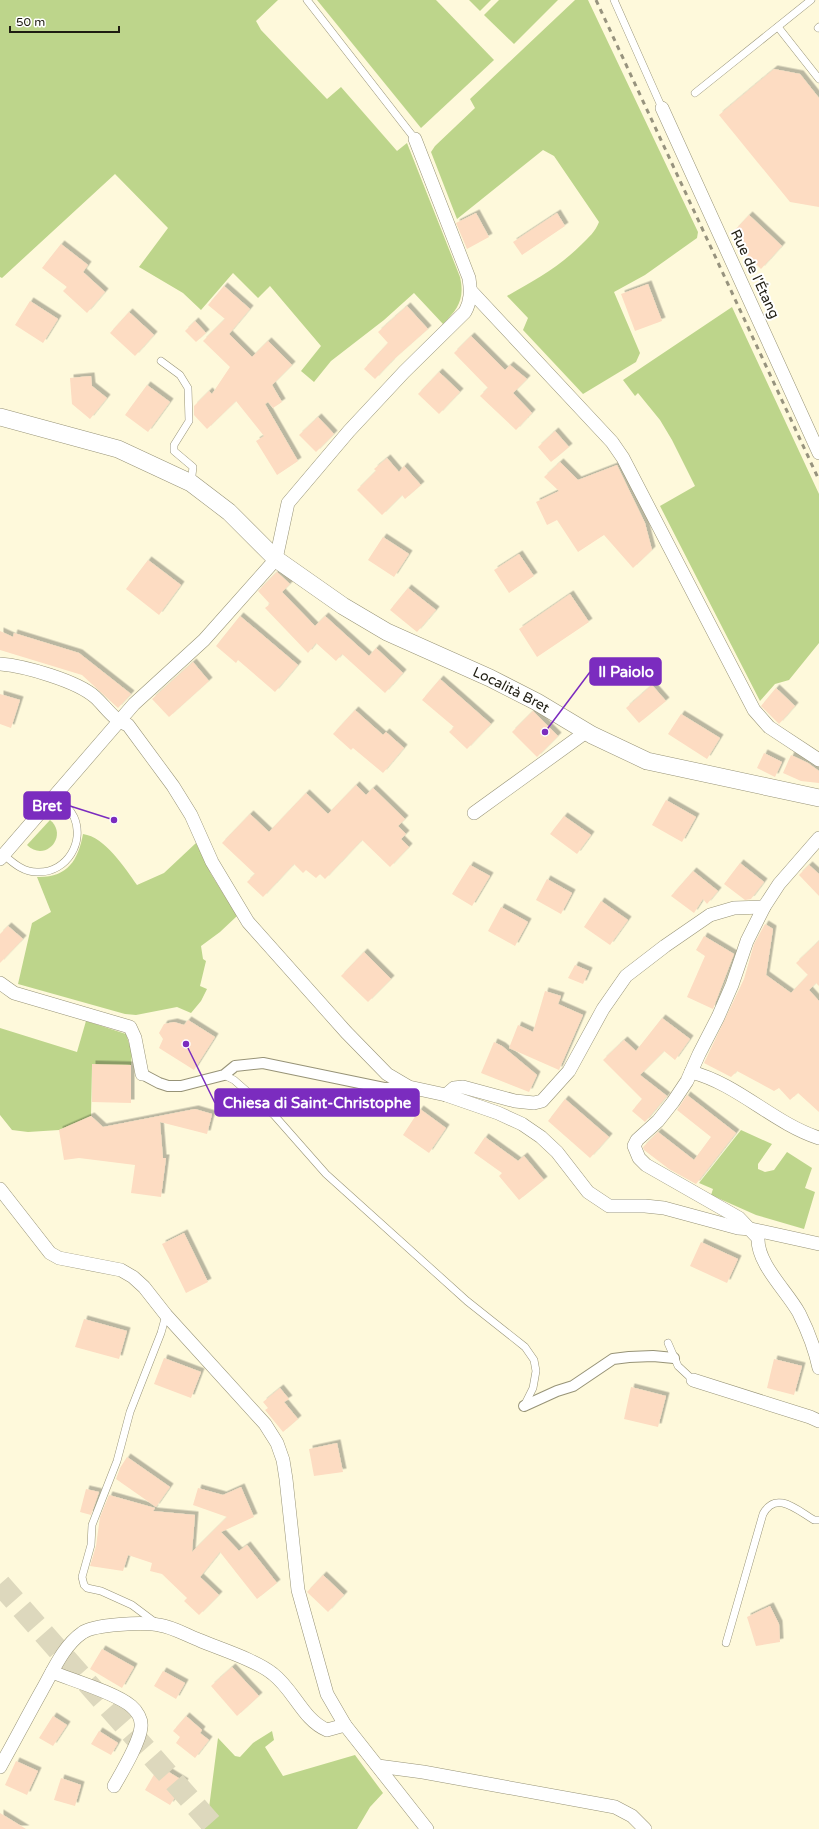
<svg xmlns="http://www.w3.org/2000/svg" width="819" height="1829" viewBox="0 0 819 1829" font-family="'Varela Round',sans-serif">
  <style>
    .green { fill: #bdd58b }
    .building { fill: #fddcc2; filter: url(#shadow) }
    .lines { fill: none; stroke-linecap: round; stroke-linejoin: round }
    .motorway-tunnel { stroke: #ddd8bd; stroke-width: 22; stroke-dasharray: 22 11; stroke-linecap: butt }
    .service-casing { stroke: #979377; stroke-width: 8 }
    .pedestrian-casing { stroke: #979377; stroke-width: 12 }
    .minor-casing { stroke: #979377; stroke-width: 14 }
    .tertiary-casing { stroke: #979377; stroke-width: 18 }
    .service { stroke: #fff; stroke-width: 7 }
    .pedestrian { stroke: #fff; stroke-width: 10 }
    .minor { stroke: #fff; stroke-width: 13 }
    .tertiary { stroke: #fff; stroke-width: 17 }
    .rail { stroke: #97937e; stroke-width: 3; stroke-dasharray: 5 5; stroke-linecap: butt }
    .labels { text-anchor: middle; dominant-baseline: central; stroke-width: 4; stroke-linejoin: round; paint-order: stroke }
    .street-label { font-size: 14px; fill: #1f1d12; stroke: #fff }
    .leader { fill: none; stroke: #7b2cbf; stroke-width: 1.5 }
    .callout-dot { fill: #7b2cbf; stroke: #fff; stroke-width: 1.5 }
    .callout { fill: #7b2cbf; stroke: #7b2cbf; stroke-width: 1.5 }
    .callout-label { font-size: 15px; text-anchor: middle; font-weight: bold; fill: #fff }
  </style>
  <defs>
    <filter id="shadow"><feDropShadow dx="3.5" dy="-3.5" stdDeviation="0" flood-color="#0004"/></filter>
  </defs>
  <rect width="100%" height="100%" fill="#fef9db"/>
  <!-- green -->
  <g class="green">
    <path d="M0,0H278L256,21L261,30L327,99L341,87L397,151L407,143L460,277C465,299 458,309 443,324L414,293L384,320L331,361L314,382L301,371L321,346L270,286L258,298L233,273L201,310L183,293L139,267L168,228L115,174L2,278L0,277Z"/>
    <polygon points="317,0 436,0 494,60 421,128"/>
    <polygon points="469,0 491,0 480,11"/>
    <polygon points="499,0 558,0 514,44 484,15"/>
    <path d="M575,0H588L698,232L697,238L645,275L614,292L640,353L636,362L583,394L523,330L528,318L507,296C535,280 558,268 582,244C589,237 595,232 599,222L554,156L543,150L457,219L431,152L435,146L475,108L470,99Z"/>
    <polygon points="732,307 819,494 819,643 789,680 775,684 760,701 660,506 695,486 672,440 660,420 638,393 635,396 623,380"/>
    <path d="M50,820C69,836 45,863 27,845Z"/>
    <path d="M83,834C105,837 125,868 137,885L164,873L196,843L211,874L237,916L220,932L201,946L203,959L206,961L200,986L207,989L201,1001L191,1013L177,1007L136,1015L125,1014L18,984L32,923L51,912L37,877C67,878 78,861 83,834Z"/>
    <polygon points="86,1021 126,1034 132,1053 131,1065 92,1065 91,1116 59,1130 28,1132 12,1130 0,1115 0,1028 77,1052"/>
    <polygon points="741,1130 772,1144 758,1164 758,1169 765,1172 774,1170 787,1152 812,1168 805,1188 815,1192 804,1229 756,1215 711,1195 713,1189 699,1183"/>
    <polygon points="272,1731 274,1740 265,1747 283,1776 355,1755 383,1793 370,1807 357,1829 201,1829 209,1808 218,1738 235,1756 240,1757 253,1743"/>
  </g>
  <!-- building -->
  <g class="building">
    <polygon points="774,69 800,74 819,98 819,207 790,202 719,115"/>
    <polygon points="476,213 489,237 467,249 456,223"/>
    <polygon points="557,213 565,226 522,255 513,242"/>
    <polygon points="749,215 782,246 761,269 744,252 748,248 737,239 741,235 735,230"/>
    <polygon points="61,244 88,265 83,272 105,292 87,313 63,291 67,287 42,268"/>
    <polygon points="648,284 662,321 635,331 621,294"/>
    <polygon points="224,286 250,309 229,334 252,357 268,341 292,365 272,385 282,402 273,408 268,402 265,404 298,461 277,475 256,441 264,436 236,401 207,429 194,415 194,406 209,391 212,394 230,367 203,341 225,319 208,305"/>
    <polygon points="30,301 58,319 43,343 15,325"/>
    <polygon points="407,306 428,329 393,360 375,379 364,369 388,343 378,332"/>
    <polygon points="129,312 154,335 135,356 110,333"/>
    <polygon points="195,321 206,333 196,342 185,331"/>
    <polygon points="471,336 505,370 510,365 527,379 513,393 532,413 516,430 480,396 488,388 454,353"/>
    <polygon points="439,372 460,392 439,414 418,394"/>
    <polygon points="91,376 92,386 107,398 90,419 72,404 70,378"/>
    <polygon points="147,385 170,402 148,432 125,415"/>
    <polygon points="318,417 334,434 316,452 299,435"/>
    <polygon points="555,431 569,447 551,462 538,447"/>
    <polygon points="387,458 399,472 404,466 421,485 405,499 402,495 382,515 357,490 376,471 374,469"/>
    <polygon points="560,462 578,480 617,465 645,523 652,550 633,568 604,535 578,552 557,520 547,525 536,502 559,491 544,477"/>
    <polygon points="383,537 409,554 394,577 368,560"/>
    <polygon points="519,554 534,576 509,593 494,570"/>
    <polygon points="148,560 181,585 159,615 126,589"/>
    <polygon points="277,572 290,584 282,592 315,626 325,616 369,656 376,648 403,673 385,693 342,654 336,661 316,643 308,653 265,608 270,604 258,591"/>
    <polygon points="408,588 436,610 417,632 390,610"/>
    <polygon points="570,594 589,622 537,657 519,629"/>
    <polygon points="240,616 298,665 275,692 238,660 236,663 216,646"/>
    <polygon points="0,631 13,637 14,633 79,653 131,694 118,708 82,675 0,650"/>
    <polygon points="193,662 209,681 169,717 152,699"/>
    <polygon points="440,679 491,724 467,749 449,732 454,727 422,700"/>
    <polygon points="652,685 666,701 639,723 626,708"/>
    <polygon points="776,688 795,706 779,724 761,706"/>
    <polygon points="0,694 20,700 11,728 0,724"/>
    <polygon points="355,710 383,735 386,732 404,748 383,773 353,748 351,750 333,734"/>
    <polygon points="533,711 558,736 537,757 512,732"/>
    <polygon points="681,714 720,738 707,759 668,734"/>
    <polygon points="764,753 782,762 775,777 757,768"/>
    <polygon points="791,755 808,763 819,771 819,783 801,781 783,773"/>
    <polygon points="356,785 366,795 373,788 405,819 398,826 406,834 401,839 409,847 390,867 362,840 325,879 320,874 316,878 306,870 303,873 294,864 263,897 247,882 255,874 222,843 250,814 269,832 306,793 328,814"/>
    <polygon points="666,800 696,817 682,842 652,825"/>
    <polygon points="564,816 591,835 577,854 550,834"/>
    <polygon points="740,863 764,882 751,899 745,900 724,884"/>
    <polygon points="470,865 490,876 472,906 452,894"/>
    <polygon points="809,865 819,874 819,896 799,875"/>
    <polygon points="693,871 718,891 707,904 703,899 694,913 671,896"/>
    <polygon points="547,879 572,893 561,914 536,900"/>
    <polygon points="601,901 628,920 610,945 584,927"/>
    <polygon points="501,907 528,922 515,946 488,931"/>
    <polygon points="765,924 773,929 766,975 791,993 808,975 796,963 819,941 819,986 816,983 809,990 819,1001 819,1112 798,1093 790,1100 779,1088 774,1091 737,1071 731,1077 704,1063 744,979 754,944"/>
    <polygon points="8,926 23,939 0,963 0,934"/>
    <polygon points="704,936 734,954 713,1009 687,997 705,956 696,950"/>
    <polygon points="364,952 391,979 368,1002 341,976"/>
    <polygon points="575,965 589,971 583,984 568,978"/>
    <polygon points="545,991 561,996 558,1004 583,1015 559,1070 509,1048 518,1025 533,1032"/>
    <polygon points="662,1018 690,1039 675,1060 664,1051 640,1075 667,1096 645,1122 632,1111 642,1099 603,1060 624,1040 636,1051"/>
    <polygon points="188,1020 215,1037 194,1070 159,1048 163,1039 159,1033 164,1024 174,1022 184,1025"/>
    <polygon points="494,1042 502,1046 537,1075 529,1092 481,1073"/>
    <polygon points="92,1064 131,1065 131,1103 92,1102"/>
    <polygon points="687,1095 736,1133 696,1184 669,1169 644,1150 643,1147 658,1132 694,1160 711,1137 677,1110"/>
    <polygon points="565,1099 609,1137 590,1158 548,1121"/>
    <polygon points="195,1109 212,1114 207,1134 160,1122 163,1158 166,1158 161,1197 131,1193 135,1165 79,1158 64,1160 59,1130 91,1116 103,1127"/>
    <polygon points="420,1109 446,1128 429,1153 403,1135"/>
    <polygon points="485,1137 518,1161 524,1156 544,1180 519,1200 499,1176 502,1173 474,1153"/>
    <polygon points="184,1233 208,1282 186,1293 162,1244"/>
    <polygon points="701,1242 738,1259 727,1283 690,1266"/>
    <polygon points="84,1319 127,1331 119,1359 75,1347"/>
    <polygon points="164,1358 201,1372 191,1398 154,1384"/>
    <polygon points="774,1359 802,1366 794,1395 767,1388"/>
    <polygon points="631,1387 666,1396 658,1427 624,1419"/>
    <polygon points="280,1388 289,1399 284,1402 298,1419 283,1432 265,1410 268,1408 263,1402"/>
    <polygon points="337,1443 343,1472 314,1476 309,1449"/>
    <polygon points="127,1457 170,1487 156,1507 116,1479 120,1468"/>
    <polygon points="241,1487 254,1517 221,1532 239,1551 247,1545 277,1583 257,1599 220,1552 200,1577 219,1595 199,1615 184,1601 187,1598 162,1574 150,1571 152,1563 128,1555 123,1571 90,1566 96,1546 100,1517 109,1495 155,1508 153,1511 195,1515 192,1552 227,1517 193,1505 198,1488 223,1495"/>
    <polygon points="86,1489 99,1492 91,1515 80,1512"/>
    <polygon points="323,1575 344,1595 328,1612 307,1592"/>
    <polygon points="770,1606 779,1624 780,1642 756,1646 747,1617"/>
    <polygon points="102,1649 134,1667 122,1688 90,1669"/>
    <polygon points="232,1667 259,1696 237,1716 211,1686"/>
    <polygon points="163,1671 185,1683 176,1699 154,1686"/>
    <polygon points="53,1716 67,1725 53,1746 39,1738"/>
    <polygon points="186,1716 202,1730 200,1733 209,1740 195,1758 176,1743 180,1737 173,1731"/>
    <polygon points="99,1731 118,1743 111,1755 91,1744"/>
    <polygon points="16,1761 38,1771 27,1795 5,1785"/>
    <polygon points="159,1766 185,1782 170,1805 145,1790"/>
    <polygon points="61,1778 81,1785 75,1806 54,1800"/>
    <polygon points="0,1813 26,1829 0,1829"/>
  </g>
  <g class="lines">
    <!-- motorway-tunnel -->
    <polyline class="motorway-tunnel" points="0,1584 216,1829"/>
    <defs>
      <g id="service">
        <polyline points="307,0 415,139"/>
        <polyline points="614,0 662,108"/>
        <polyline points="778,27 819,79"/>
        <polyline points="818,28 819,27"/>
        <polyline points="695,93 811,0"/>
        <polyline points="161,361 180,375 188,388 189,421 174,445 174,451 193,467 191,483"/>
        <path d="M4,855C14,864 25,873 39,872C67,872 85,842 74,817C70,809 63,802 56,796"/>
        <polyline points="224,1075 234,1080 274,1115 326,1174 467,1301 525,1347 534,1360 536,1371 533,1388 524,1406"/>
        <polyline points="668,1343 678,1366 693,1380"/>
        <polyline points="156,1623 132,1605 101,1591 87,1588 84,1585 82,1577 91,1545 92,1525 117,1461 130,1412 161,1333 166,1315"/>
        <path d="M726,1643L763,1514C776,1490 797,1510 814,1520H819"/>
      </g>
      <g id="pedestrian">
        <polyline points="142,1074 159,1083 168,1086 181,1086 224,1075 235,1066 263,1063 384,1088 409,1087"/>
        <polyline points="524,1406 557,1391 573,1386 613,1359 629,1357 653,1356 674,1358"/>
      </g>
      <g id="minor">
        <polyline points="662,108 819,453"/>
        <polyline points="471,291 612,442 623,458 754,710 769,727 819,760"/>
        <path d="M0,664C25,666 77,681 95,697C106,707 113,720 128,725L173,786L191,815L212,862L248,922L346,1032L387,1074L409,1087L446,1095L498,1113L522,1124L541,1137L557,1152L588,1192L609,1206H645L664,1208L738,1228L751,1229L819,1244"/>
        <polyline points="474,813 586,732"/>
        <path d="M819,838L779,884L764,907L747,941L732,985L718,1017L699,1054L687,1081L673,1102L658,1121L637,1140L634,1146L639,1158L646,1165L739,1218L758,1238C757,1264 787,1291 799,1313C808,1331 815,1349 819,1368"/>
        <path d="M0,859L134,704L204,640L276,559L288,503L349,431L404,372L465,312C471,301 471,291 469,278L415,139"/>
        <polyline points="0,983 14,993 130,1027 135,1038 142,1074"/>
        <path d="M691,1072C738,1084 773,1123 819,1138"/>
        <polyline points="446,1095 454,1088 463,1087 515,1101 534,1103 542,1101 569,1071 603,1009 626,976 665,946 710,915 734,908 764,907"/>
        <polyline points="0,1189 50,1253 59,1258 121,1270 133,1277 144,1287 166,1315 265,1424 277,1443 283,1460 286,1479 298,1590 327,1694 345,1725 427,1829"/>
        <polyline points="693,1380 810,1417 819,1421"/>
        <path d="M52,1672C72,1680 116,1693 131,1706C137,1711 142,1719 141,1727C140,1742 122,1772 114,1786"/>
        <polyline points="378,1766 423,1772 615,1807 632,1816 645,1829"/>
        <path d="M0,1767C14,1742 27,1717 41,1692C52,1673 63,1646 82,1633C94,1624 144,1622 159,1625C173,1627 186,1635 199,1640C220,1649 256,1660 273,1674C294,1690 303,1720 327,1730L345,1725"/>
      </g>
      <g id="tertiary">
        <path id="s1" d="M0,417L118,449L191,483L229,512L276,559L343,606L387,632L490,678L537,702L592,735L647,761L819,798"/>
      </g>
    </defs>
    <!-- service casing -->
    <use href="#service" class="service-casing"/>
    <!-- pedestrian casing -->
    <use href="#pedestrian" class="pedestrian-casing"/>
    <!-- minor casing -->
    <use href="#minor" class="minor-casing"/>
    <!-- tertiary casing -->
    <use href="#tertiary" class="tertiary-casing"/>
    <!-- service -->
    <use href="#service" class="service"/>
    <!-- pedestrian -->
    <use href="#pedestrian" class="pedestrian"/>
    <!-- minor -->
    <use href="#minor" class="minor"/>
    <!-- tertiary -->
    <use href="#tertiary" class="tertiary"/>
    <!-- rail -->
    <polyline class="rail" points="596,0 819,480"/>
  </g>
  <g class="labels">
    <!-- street labels -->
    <g class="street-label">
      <text transform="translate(755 274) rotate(65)">Rue de l'Étang</text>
      <text stroke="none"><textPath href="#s1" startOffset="587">Località Bret</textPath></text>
    </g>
  </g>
  <!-- callouts -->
  <path class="leader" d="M545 732L590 672M114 820L70 806M186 1044L215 1103"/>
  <g class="callout-dot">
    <circle cx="545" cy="732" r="4"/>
    <circle cx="114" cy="820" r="4"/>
    <circle cx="186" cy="1044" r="4"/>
  </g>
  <g class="callout">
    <rect x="590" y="658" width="71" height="27" rx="4"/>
    <rect x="24" y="792" width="46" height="27" rx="4"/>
    <rect x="215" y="1089" width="204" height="27" rx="4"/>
  </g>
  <g class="callout-label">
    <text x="626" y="677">Il Paiolo</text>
    <text x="47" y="811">Bret</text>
    <text x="317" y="1108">Chiesa di Saint-Christophe</text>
  </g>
  <!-- scale -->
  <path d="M10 26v6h109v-6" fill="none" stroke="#1f1d12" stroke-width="2"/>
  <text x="16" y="26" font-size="12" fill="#1f1d12" stroke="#ffffff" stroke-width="3" paint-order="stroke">50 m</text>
</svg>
